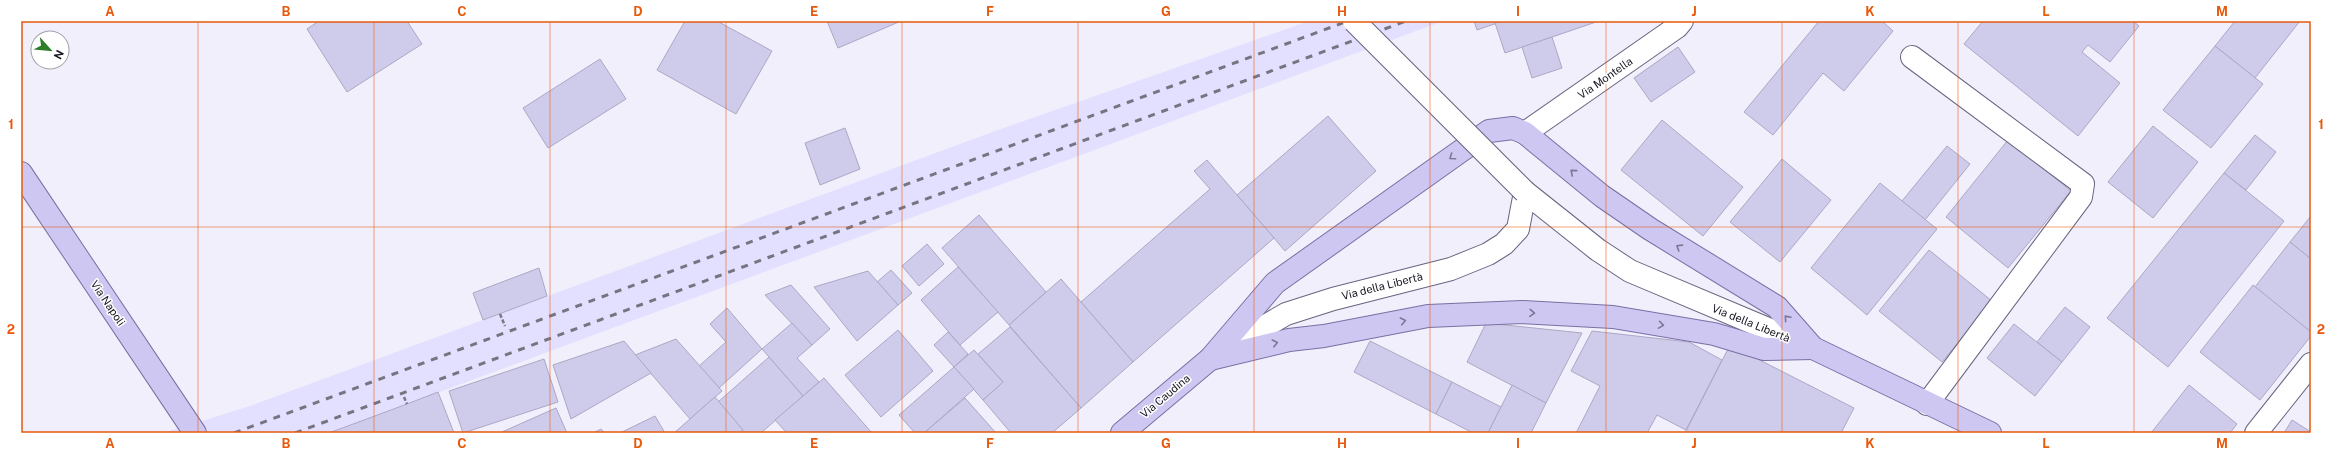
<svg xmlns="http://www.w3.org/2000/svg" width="2332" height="454" viewBox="0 0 2332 454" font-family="'Public Sans',sans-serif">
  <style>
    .built { fill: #e3dfff }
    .building { fill: #cfcbea; stroke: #aba7c5 }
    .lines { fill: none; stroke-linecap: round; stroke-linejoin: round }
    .minor-casing { stroke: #68647f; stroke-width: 24 }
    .major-casing { stroke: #7970a3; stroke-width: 24 }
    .path { stroke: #7a7884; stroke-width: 2.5; stroke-dasharray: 4 2; stroke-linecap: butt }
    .minor { stroke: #fff; stroke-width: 22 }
    .major { stroke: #cec7f2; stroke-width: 22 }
    .rail { stroke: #767480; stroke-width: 3; stroke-dasharray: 7 7; stroke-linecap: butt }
    .minor-bridge-casing { stroke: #68647f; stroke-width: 24; stroke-linecap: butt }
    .minor-bridge { stroke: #fff; stroke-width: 22 }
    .oneway { stroke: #7c7794 }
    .grid { fill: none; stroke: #e8590c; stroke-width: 1; stroke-opacity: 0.55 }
    .labels { text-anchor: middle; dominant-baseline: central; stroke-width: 3; stroke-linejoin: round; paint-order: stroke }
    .street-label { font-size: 11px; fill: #171520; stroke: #fff }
    .neatline { fill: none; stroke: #e8590c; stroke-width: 1.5 }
    .grid-label { font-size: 13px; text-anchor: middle; font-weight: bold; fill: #e8590c }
  </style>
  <rect width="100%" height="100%" fill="#f1effc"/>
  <!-- built -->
  <polygon class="built" points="1309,21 1443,21 329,433 163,433 250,406 998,130"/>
  <!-- building -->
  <g class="building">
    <polygon points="319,21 407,21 422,44 347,92 307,29"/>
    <polygon points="685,21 717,21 772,51 736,114 657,70"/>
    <polygon points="827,21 901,21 838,48"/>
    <polygon points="1474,21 1503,21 1477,30"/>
    <polygon points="1503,21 1599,21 1505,53 1495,23"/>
    <polygon points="1819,21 1882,21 1893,31 1844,91 1823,73 1773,135 1744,112"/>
    <polygon points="1983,21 2133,21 2139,26 2110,62 2088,45 2082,52 2120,83 2078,136 1964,44"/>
    <polygon points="2235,21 2300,21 2255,78 2215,46"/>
    <polygon points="1552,37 1562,68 1532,78 1522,47"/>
    <polygon points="2215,46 2263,84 2211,148 2163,110"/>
    <polygon points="1678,47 1695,72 1651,102 1634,78"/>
    <polygon points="600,59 626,99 548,148 523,108"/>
    <polygon points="1328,116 1376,171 1285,251 1237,195"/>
    <polygon points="1662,120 1743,187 1703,236 1621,170"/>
    <polygon points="2153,126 2198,162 2153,218 2108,182"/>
    <polygon points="845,128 860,169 820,185 805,143"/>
    <polygon points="2255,135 2276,152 2246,190 2224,173"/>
    <polygon points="2008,140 2071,191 2008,268 1946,217"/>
    <polygon points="1947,146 1970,164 1925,220 1902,201"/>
    <polygon points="1782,159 1831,200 1780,262 1730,222"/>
    <polygon points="1207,160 1274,238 1133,362 1081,302 1210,189 1194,171"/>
    <polygon points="2224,173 2284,221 2168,367 2107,318"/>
    <polygon points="1880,183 1937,229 1867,315 1811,268"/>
    <polygon points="979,215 1046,292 1009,325 942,248"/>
    <polygon points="2311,216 2311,259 2290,242"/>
    <polygon points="2290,242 2311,259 2311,332 2255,287"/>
    <polygon points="927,244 944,264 919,286 902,266"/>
    <polygon points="1929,250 1992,301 1942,362 1879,311"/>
    <polygon points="958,267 998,312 960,345 921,300"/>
    <polygon points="539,268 547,296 483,320 473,293"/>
    <polygon points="891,270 912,293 898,305 877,282"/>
    <polygon points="868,271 898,305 857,341 814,287"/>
    <polygon points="1061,279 1133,362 1081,408 1009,325"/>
    <polygon points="791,285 830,329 812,345 765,295"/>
    <polygon points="2253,285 2311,332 2311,336 2260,400 2200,352"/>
    <polygon points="2065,307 2090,327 2062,362 2037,342"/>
    <polygon points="727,308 762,349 719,388 699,366 726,342 710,324"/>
    <polygon points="792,323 812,345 797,358 819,382 803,396 762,349"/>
    <polygon points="1486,323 1582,333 1546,403 1467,362"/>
    <polygon points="2014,324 2062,362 2035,396 1987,358"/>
    <polygon points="1010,327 1081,408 1052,433 1011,433 983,400 1003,382 978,354"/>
    <polygon points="898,330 933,371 881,417 845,375"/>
    <polygon points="1592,331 1689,342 1722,360 1686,430 1657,415 1647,433 1576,433 1600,386 1571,371"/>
    <polygon points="948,332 968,354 954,367 934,345"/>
    <polygon points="676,339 722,391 690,419 635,355"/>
    <polygon points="624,341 651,373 571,419 553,365"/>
    <polygon points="1370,341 1452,382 1436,414 1354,372"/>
    <polygon points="1730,345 1854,408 1841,433 1685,433"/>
    <polygon points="974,350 1003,382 983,400 954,367"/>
    <polygon points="769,357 803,396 761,433 745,433 718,402"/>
    <polygon points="544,359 558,402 463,433 449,391"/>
    <polygon points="954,367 974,389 924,433 915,433 899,415"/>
    <polygon points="824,378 872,433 787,433 775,420"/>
    <polygon points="1452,382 1501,407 1488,433 1473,433 1436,414"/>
    <polygon points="1512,385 1546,403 1531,433 1488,433"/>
    <polygon points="2189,385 2237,424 2230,433 2151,433"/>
    <polygon points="438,392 454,433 329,433 407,404"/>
    <polygon points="715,397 743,430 739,433 674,433"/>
    <polygon points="965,398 996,433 924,433"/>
    <polygon points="556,408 567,433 502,432"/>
    <polygon points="655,416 665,433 620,433"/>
    <polygon points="2292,420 2311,432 2311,433 2284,433"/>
    <polygon points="601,429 605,433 593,433"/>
  </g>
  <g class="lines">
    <defs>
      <g id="minor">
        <polyline points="1912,57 2083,184 2081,197 1927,404"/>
        <polyline points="1525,133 1677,27 1682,21"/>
        <polyline points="1216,355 1286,314 1333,299 1451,269 1488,254 1504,244 1518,229 1525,192 1598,250 1630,271 1813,348"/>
        <polyline points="2256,433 2311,364"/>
      </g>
      <g id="major">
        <polyline points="21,173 195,433"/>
        <polyline points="1210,359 1289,340 1324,336 1428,316 1522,312 1613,317 1714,334 1764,349 1813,348"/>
        <polyline points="1122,433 1210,359 1275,283 1489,131 1513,128 1525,133 1602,196 1650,229 1777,307 1813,348 1990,433"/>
      </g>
    </defs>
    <!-- minor casing -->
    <use href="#minor" class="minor-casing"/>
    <!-- major casing -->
    <use href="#major" class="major-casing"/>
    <!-- path -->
    <g class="path">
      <polyline points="500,314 505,326"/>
      <polyline points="404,397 407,404"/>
    </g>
    <!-- minor -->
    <use href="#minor" class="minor"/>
    <!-- major -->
    <use href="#major" class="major"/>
    <!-- rail -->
    <g class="rail">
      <polyline points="234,433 1348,21"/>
      <polyline points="295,433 1406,21"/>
    </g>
    <defs>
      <polyline id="minor-bridge" points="1354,21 1525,192"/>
    </defs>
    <!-- minor-bridge casing -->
    <use href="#minor-bridge" class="minor-bridge-casing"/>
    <!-- minor-bridge -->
    <use href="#minor-bridge" class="minor-bridge"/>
  </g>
  <!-- one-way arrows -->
  <defs><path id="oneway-chevron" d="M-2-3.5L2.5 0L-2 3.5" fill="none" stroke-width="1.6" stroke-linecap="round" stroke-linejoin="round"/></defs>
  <g class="oneway">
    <use href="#oneway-chevron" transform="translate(1452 157) rotate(145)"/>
    <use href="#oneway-chevron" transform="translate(1573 172) rotate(-140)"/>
    <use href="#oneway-chevron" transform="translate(1679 247) rotate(-148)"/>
    <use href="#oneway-chevron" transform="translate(1532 313) rotate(3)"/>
    <use href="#oneway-chevron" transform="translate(1787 318) rotate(-131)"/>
    <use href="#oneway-chevron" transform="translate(1403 321) rotate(-11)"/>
    <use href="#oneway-chevron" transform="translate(1661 325) rotate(9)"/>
    <use href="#oneway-chevron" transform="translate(1275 343) rotate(-13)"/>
  </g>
  <!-- grid -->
  <path class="grid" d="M198,21V433M374,21V433M550,21V433M726,21V433M902,21V433M1078,21V433M1254,21V433M1430,21V433M1606,21V433M1782,21V433M1958,21V433M2134,21V433M21,227H2311"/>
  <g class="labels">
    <!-- street labels -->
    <g class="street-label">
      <text transform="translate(1605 78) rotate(-35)">Via Montella</text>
      <text transform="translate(1382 286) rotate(-14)">Via della Libertà</text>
      <text transform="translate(108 303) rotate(56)">Via Napoli</text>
      <text transform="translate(1751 323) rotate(22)">Via della Libertà</text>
      <text transform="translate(1165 396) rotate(-40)">Via Caudina</text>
    </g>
  </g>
  <!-- border -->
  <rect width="2332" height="454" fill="none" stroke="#ffffff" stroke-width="44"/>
  <!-- north arrow -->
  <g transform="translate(50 50) rotate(117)"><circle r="19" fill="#ffffff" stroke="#a2a1a6"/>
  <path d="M0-3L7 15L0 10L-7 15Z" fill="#2d7e2a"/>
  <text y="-6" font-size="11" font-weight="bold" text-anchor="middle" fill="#171520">N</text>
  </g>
  <rect x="22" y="22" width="2288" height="410" class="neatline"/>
  <g class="grid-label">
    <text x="110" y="16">A</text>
    <text x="286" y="16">B</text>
    <text x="462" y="16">C</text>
    <text x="638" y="16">D</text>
    <text x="814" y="16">E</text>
    <text x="990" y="16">F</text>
    <text x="1166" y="16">G</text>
    <text x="1342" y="16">H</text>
    <text x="1518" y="16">I</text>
    <text x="1694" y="16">J</text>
    <text x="1870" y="16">K</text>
    <text x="2046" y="16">L</text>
    <text x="2222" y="16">M</text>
    <text x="11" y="129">1</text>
    <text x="2321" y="129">1</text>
    <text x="11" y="334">2</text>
    <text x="2321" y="334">2</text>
    <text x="110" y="448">A</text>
    <text x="286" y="448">B</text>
    <text x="462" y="448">C</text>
    <text x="638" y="448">D</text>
    <text x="814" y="448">E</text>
    <text x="990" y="448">F</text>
    <text x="1166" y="448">G</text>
    <text x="1342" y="448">H</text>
    <text x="1518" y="448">I</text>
    <text x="1694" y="448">J</text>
    <text x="1870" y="448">K</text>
    <text x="2046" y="448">L</text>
    <text x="2222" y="448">M</text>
  </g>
</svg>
